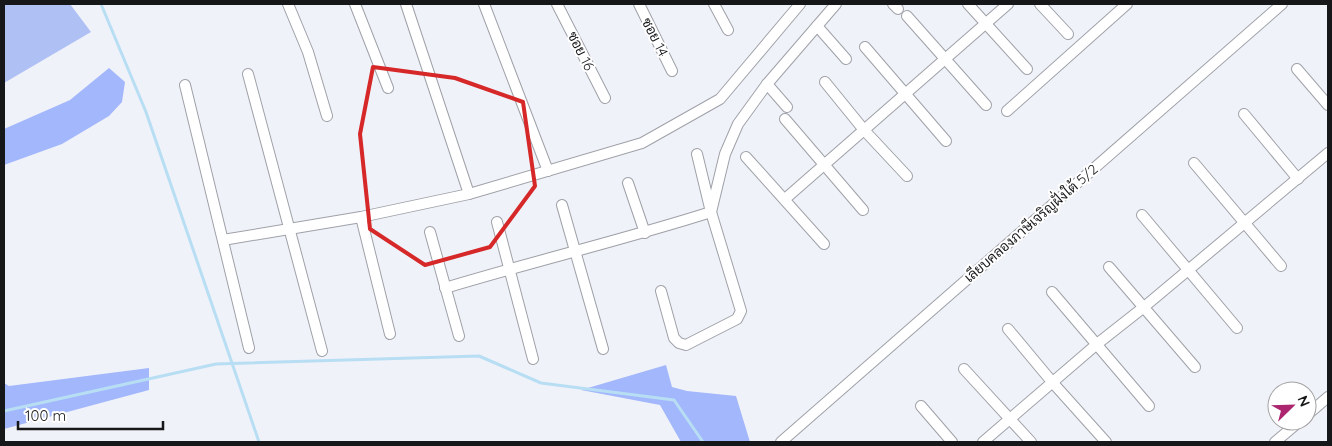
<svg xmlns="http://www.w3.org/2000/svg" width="1332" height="446" viewBox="0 0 1332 446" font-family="Quicksand,Sarabun,sans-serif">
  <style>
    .green { fill: #afc0f4 }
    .forest { fill: #a2b7fc }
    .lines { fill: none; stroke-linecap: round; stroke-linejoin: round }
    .stream { stroke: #b8def4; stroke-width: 3 }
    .minor-casing { stroke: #9fa1a8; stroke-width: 12 }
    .minor { stroke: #fff; stroke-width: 10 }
    .marked { fill: none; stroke: #d62828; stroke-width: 4; stroke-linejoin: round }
    .labels { text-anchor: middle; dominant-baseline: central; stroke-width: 4; stroke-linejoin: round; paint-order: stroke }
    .street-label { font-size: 14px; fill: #161719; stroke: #fff }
  </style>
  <rect width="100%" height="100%" fill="#f0f2f9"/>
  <!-- green -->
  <polygon class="green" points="4,4 70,4 91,32 4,83"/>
  <!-- forest -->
  <g class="forest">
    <polygon points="109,68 125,82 122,102 109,116 62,144 4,165 4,129 70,100"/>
    <polygon points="666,365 672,387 687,391 736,396 750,442 681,442 660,405 581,390"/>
    <polygon points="149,368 149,390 4,429 4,383 9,386"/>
  </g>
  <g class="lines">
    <!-- stream -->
    <g class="stream">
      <polyline points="101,4 146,112 259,442"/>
      <polyline points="4,411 216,364 479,356 541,383 674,400 703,442"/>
    </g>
    <defs>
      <g id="minor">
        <polyline points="288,4 308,52 327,116"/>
        <polyline points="355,4 388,88"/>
        <polyline points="406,4 469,194"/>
        <polyline points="484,4 548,171"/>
        <polyline points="557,4 605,98"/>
        <polyline points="639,4 672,71"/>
        <polyline points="714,4 728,30"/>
        <polyline points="893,4 898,9"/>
        <polyline points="968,4 1027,69"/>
        <polyline points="1040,4 1068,34"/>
        <polyline points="907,16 986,105"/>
        <polyline points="817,26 846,59"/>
        <polyline points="865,47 946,141"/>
        <polyline points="1297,69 1328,105"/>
        <polyline points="248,74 322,351"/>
        <polyline points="825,82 864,130 907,176"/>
        <polyline points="767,84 787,107"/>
        <polyline points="185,85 249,348"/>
        <polyline points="1007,111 1127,4"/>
        <polyline points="1244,114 1298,179"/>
        <polyline points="785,119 863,210"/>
        <polyline points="746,157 824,244"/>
        <polyline points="1194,163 1281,266"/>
        <polyline points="628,183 645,233"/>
        <polyline points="785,199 1008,4"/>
        <polyline points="562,205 603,349"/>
        <polyline points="1142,215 1237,328"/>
        <polyline points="361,217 390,334"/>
        <polyline points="497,222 533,359"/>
        <polyline points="430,232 459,336"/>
        <polyline points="223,240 361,217 469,194 642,143 720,99 800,4"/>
        <polyline points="1109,267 1195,367"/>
        <path d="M445,288C534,261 623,240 711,212L725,154L738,124L767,84L836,4"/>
        <polyline points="661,291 674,338 679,343 686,345 737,319 741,311 711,212 697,154"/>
        <polyline points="1052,292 1149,406"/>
        <polyline points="1008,329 1053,383 1106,442"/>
        <polyline points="964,369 1031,442"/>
        <polyline points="921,406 952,442"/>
        <polyline points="1307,415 1328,397"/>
        <polyline points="781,442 1282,4"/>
        <polyline points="983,442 1097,344 1144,307 1328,153"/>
        <polyline points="1275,442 1300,421"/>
      </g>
    </defs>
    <!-- minor casing -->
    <use href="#minor" class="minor-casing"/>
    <!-- minor -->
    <use href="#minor" class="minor"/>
  </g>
  <!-- marked area -->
  <path class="marked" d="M373,67L455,78L523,102L535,186L490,247L425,265L370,229L360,134Z"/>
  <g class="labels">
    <!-- street labels -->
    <g class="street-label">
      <text transform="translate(655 37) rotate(63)">ซอย 14</text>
      <text transform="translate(581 51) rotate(63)">ซอย 16</text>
      <text transform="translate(1031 223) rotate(-41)">เลียบคลองภาษีเจริญฝั่งใต้ 5/2</text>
    </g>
  </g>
  <!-- border -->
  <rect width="1332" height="446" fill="none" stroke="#161719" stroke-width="10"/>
  <!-- north arrow -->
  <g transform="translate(1292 406) rotate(67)"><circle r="24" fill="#ffffff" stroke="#a2a2a3"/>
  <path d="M0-4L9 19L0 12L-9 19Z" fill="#ab266f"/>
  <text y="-8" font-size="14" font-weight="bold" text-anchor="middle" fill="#161719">N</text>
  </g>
  <!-- scale -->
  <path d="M18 421v8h145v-8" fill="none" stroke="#161719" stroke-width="2.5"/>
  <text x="25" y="421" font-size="15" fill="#161719" stroke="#ffffff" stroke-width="4" paint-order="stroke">100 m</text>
</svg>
